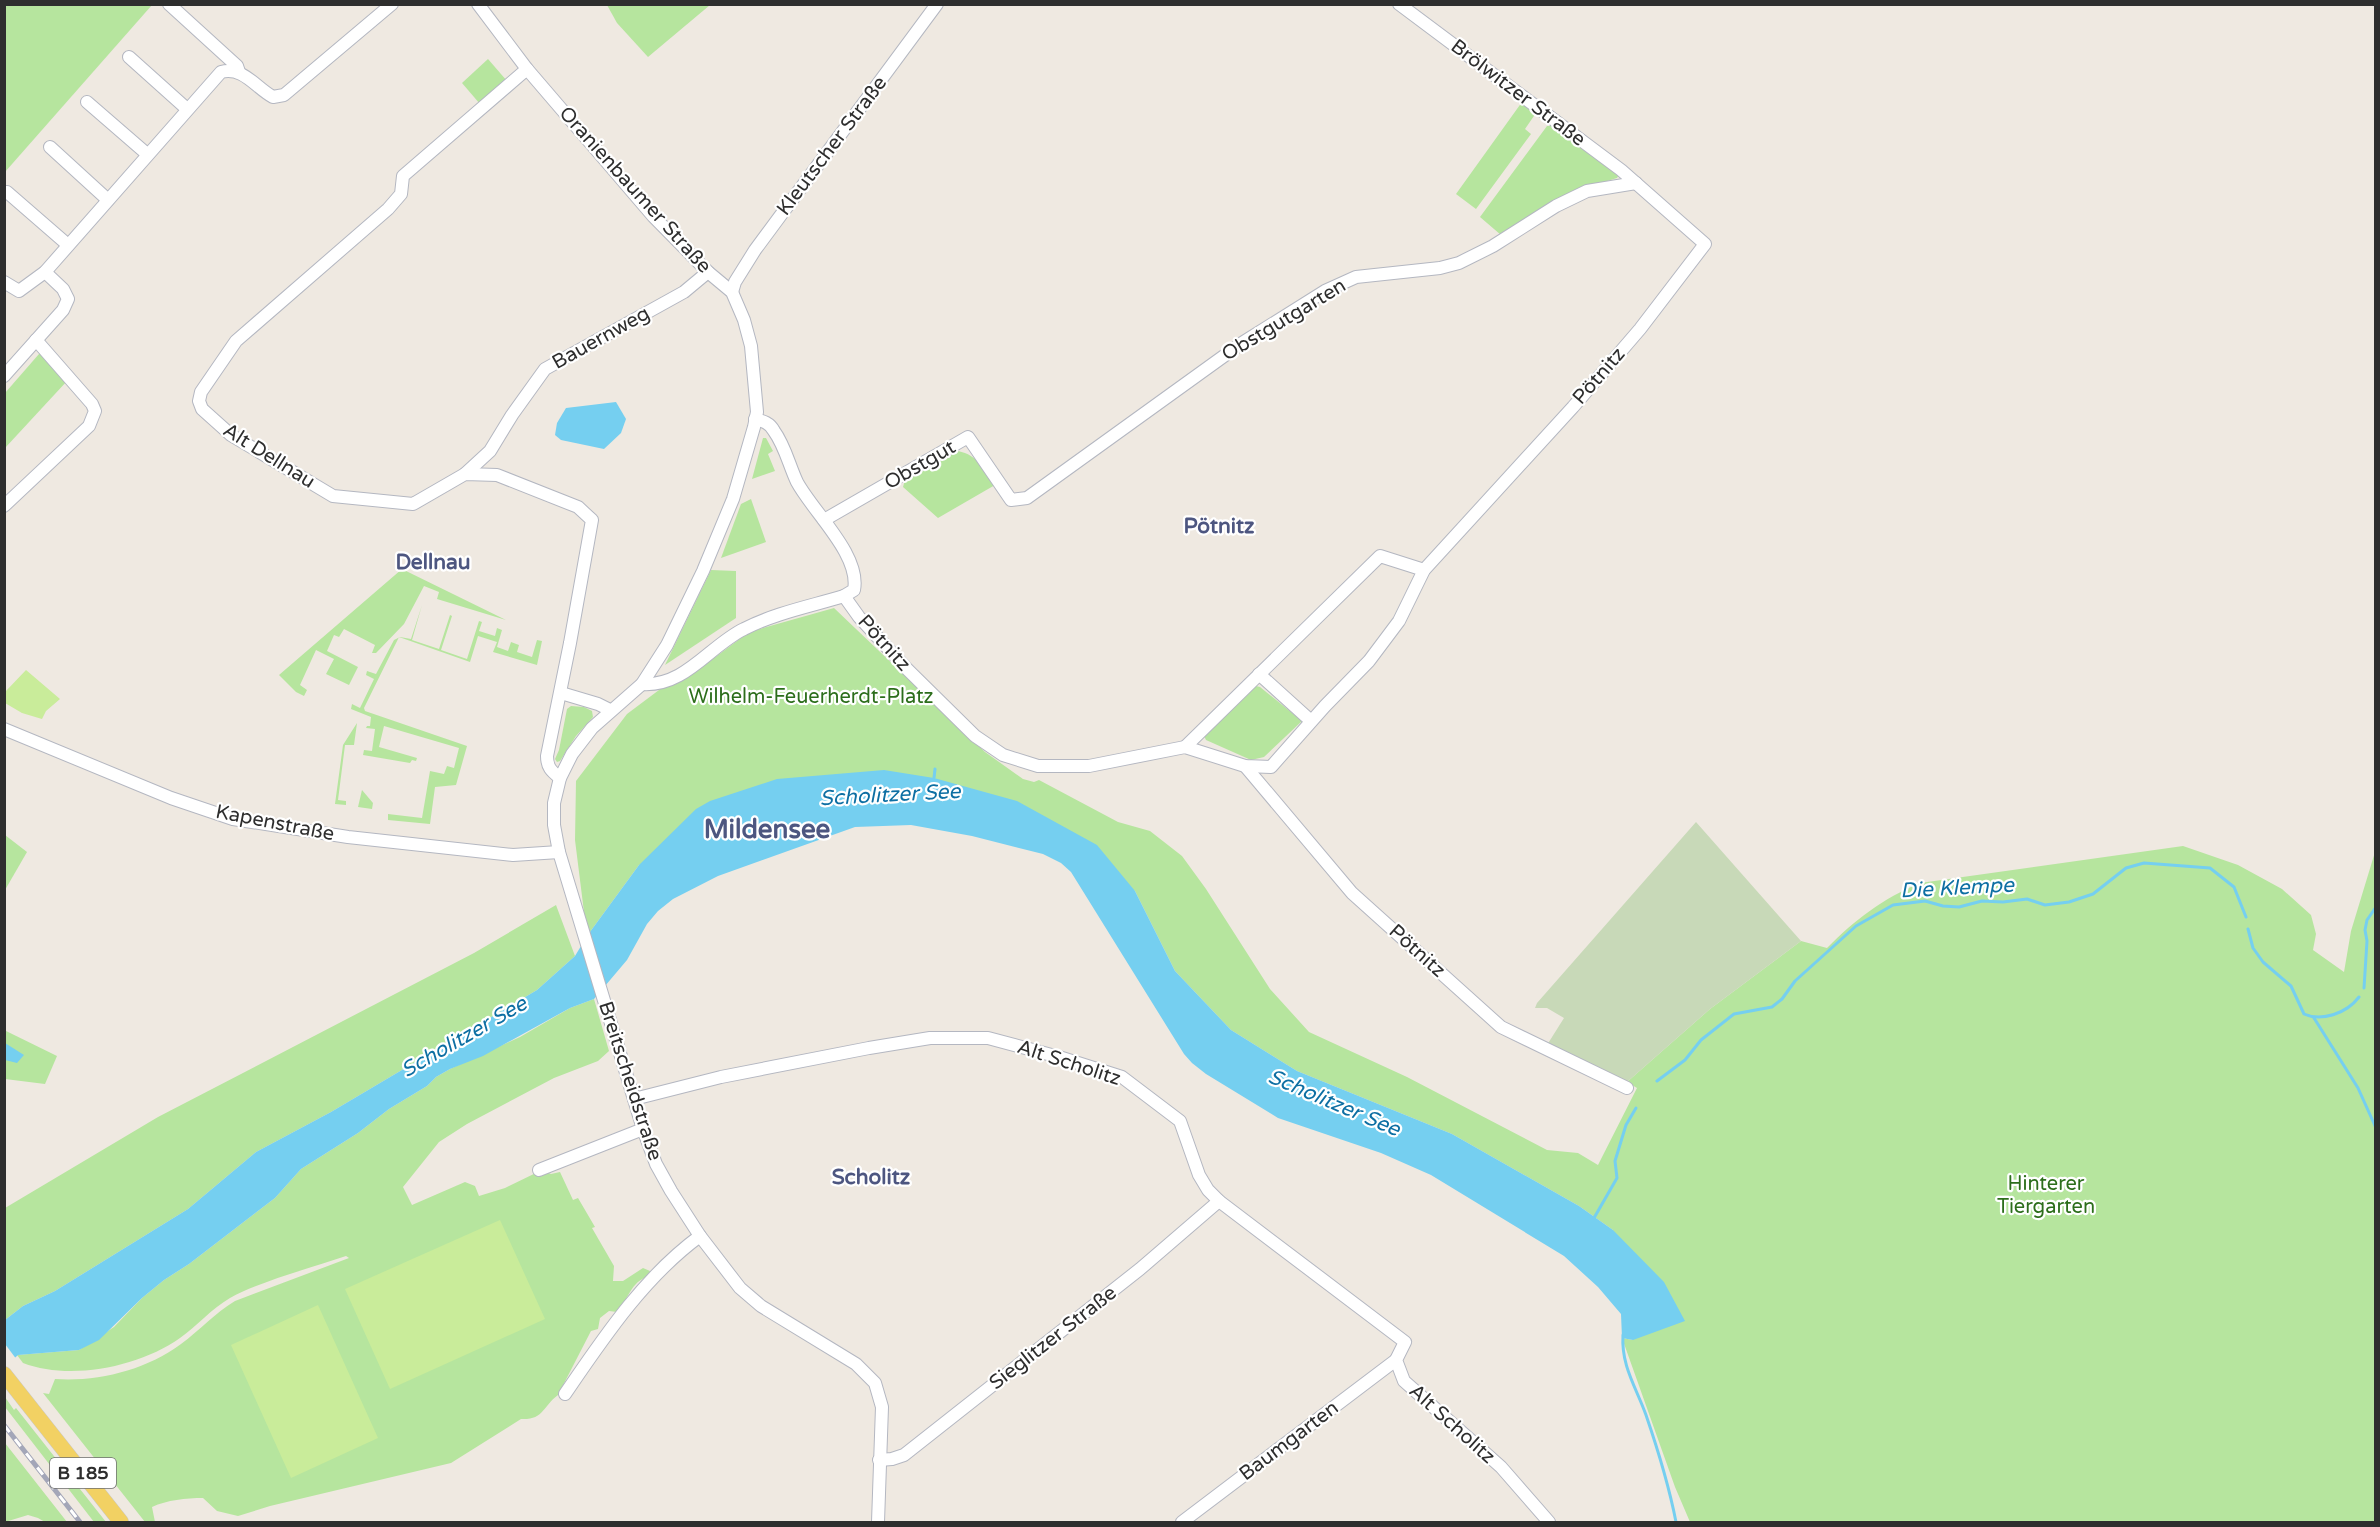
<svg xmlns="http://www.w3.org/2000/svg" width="2380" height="1527" viewBox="0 0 2380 1527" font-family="'Varela Round',sans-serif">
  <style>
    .green { fill: #b6e59e }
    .cemetery { fill: #c8d9b8 }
    .pitch { fill: #c9ec9a }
    .water { fill: #75cff0 }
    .pier { fill: #efe9e1 }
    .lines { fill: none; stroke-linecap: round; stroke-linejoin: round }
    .stream { stroke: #75cff0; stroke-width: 3 }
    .minor-casing { stroke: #b4b7c1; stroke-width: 14 }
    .major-casing { stroke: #c9c9c9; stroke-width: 16 }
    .minor { stroke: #fff; stroke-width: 12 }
    .major { stroke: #f2d163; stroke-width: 15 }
    .rail-casing { stroke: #a3a6b8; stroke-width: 5 }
    .rail { stroke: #fff; stroke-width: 3; stroke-dasharray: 9; stroke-linecap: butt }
    .labels { text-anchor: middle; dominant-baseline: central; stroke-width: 4.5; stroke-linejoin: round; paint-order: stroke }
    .shield { fill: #fff; stroke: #6d6d6d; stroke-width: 1.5 }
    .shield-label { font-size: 18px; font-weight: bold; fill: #2e2e2e }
    .street-label { font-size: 20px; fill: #2e2e2e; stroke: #fff }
    .park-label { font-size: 20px; fill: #2c6e1b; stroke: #fff }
    .neighbourhood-label { font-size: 21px; font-weight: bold; fill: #4d5680; stroke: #fff }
    .water-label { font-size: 21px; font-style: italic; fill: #0d6fa3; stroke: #fff }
    .district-label { font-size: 26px; font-weight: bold; fill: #4d5680; stroke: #fff }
  </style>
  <rect width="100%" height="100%" fill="#efe9e1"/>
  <!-- green -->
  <g class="green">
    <polygon points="5,4 152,5 5,172 4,5"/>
    <polygon points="607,5 710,5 648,57 617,23"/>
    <polygon points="488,59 507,81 480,104 462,83"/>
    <polygon points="1522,102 1536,113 1525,129 1531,134 1476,209 1456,194"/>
    <polygon points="1547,126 1557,126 1620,173 1617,178 1578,190 1501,235 1480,217"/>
    <polygon points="39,354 42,354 67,381 5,448 5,393"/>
    <polygon points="763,438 766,438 773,451 768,454 775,471 752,479"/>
    <path d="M958,451C978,455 985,470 995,485L938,518L903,487L905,480Z"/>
    <polygon points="751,499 766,542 721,558 741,504"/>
    <polygon points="402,569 506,620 437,599 439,592 424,586 404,624 376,653 372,653 375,645 344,629 339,637 334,635 327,651 358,667 349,685 326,674 334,659 316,650 300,685 307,690 304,696 296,692 279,675"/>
    <polygon points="711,570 736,571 736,618 665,665"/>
    <polygon points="422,605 412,640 439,649 450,615 452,616 441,650 467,659 479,621 482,622 479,631 495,636 497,628 502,630 497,647 508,651 511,642 519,645 517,652 532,657 537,640 542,641 537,665 493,652 497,642 478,636 470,662 399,637 364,708 365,711 467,746 456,785 435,787 430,824 388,820 388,814 422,818 430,771 444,774 447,766 454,768 459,748 384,726 379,747 417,758 416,761 412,760 410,763 363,755 364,750 372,751 375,729 366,728 367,726 370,726 371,717 351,709 352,704 360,708 374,679 366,675 367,671 376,674 394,640 400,637 411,639"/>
    <path d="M834,608L985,752L1023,779L1034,782L1039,780L1118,822L1150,831L1182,856L1206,889L1270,989L1309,1032L1407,1077L1547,1150L1578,1153L1598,1165L1637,1088L1627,1082L1710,1009L1801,941L1827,948C1856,919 1882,899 1920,883L2183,846L2238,865L2282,889L2311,915L2316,934L2313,950L2344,972L2351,931L2375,852V1522H1690L1675,1487L1622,1338L1633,1340L1613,1230L1579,1206L1452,1134L1297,1071L1231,1030L1175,971L1135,891L934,778L639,865L587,936L575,840L576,781L627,714L663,687L694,673L749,632Z"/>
    <polygon points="1256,686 1260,687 1302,721 1264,757 1251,760 1206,740 1204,736"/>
    <polygon points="571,706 584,707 592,711 593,717 576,736 560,761 557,762 555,759 559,750 567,709"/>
    <polygon points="357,723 354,745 345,745 338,800 346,801 346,805 335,804 343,745"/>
    <polygon points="362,790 373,803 372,809 358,807"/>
    <polygon points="5,835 27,852 5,890"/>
    <polygon points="556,905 575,956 537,990 331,1112 256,1152 188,1209 55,1291 23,1306 5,1320 5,1208 158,1117 474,953"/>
    <path d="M594,999L609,1051L598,1061L554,1078L467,1124L439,1142L403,1187L412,1205L465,1182L475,1186L479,1196L505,1188L542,1170L551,1174L560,1172L573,1200L578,1198L595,1227L592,1228L614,1266L613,1281H623L643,1268L650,1271L649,1276C630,1282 629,1299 617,1312L609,1311L600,1318L598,1329L591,1331L558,1395C542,1407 544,1420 521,1419L451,1463L270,1506L238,1516L217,1511L203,1498C186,1498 167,1500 152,1507L155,1522H145L43,1393L49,1394L55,1379C98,1382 146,1370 181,1344C200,1330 215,1313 235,1301L349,1258L346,1256C311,1268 261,1281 230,1298C211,1309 197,1326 180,1338C139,1367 70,1381 23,1363L17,1355L79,1350L114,1327L142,1298L164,1280L189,1264L275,1198L301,1169L358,1133L389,1109L427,1086L436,1077L450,1069L520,1037L570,1008Z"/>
    <polygon points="4,1030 57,1056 45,1084 5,1079"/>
    <polygon points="5,1397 14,1410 16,1408 106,1522 94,1522 5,1407"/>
    <polygon points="4,1443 5,1443 67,1522 45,1522 38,1518 28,1515 5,1522"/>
  </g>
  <!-- cemetery -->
  <polygon class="cemetery" points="1696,822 1801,941 1710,1009 1627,1082 1547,1045 1564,1018 1547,1008 1535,1008 1537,1003"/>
  <!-- pitch -->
  <g class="pitch">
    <polygon points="26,670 60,699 46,711 42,719 22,713 5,703 6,691"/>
    <polygon points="500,1220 545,1319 390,1389 345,1289"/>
    <polygon points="318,1305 378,1438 291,1478 231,1345"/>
  </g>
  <!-- water -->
  <g class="water">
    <polygon points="616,402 626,419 621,433 604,449 561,440 555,435 557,423 566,408"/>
    <polygon points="884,770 934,778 1017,801 1097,845 1135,891 1175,971 1231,1030 1297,1071 1452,1134 1579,1206 1613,1230 1664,1282 1685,1321 1633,1340 1622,1338 1621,1314 1598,1287 1564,1256 1431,1175 1381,1153 1278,1118 1206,1074 1192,1063 1184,1054 1071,872 1061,863 1043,854 972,836 911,825 855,827 718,876 673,899 658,911 647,924 627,960 594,999 570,1008 483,1056 450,1069 436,1077 427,1086 389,1109 358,1133 301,1169 275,1198 189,1264 164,1280 142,1298 99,1340 79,1350 18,1355 5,1367 5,1320 23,1306 55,1291 188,1209 256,1152 331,1112 537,990 575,956 587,936 639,865 696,809 710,801 777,779"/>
    <polygon points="5,1043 24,1055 17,1063 5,1060"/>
  </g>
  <!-- pier -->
  <polygon class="pier" points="5,1344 17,1360 4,1370"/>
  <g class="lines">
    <!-- stream -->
    <g class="stream">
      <polyline points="934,778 935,769"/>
      <path d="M2248,929L2253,948L2263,962L2291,986L2304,1014C2322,1022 2347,1013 2359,997"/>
      <polyline points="2364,988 2367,941 2365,930 2367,920 2376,907"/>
      <polyline points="2314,1018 2358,1088 2376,1128"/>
      <polyline points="1657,1081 1685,1060 1701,1040 1734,1014 1772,1007 1782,999 1795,981 1856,926 1893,905 1925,901 1943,906 1959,907 1982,901 2003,902 2027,899 2045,905 2069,902 2093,894 2126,868 2144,863 2210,868 2234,887 2246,917"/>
      <polyline points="1594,1218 1617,1178 1615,1161 1626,1125 1636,1108"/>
      <path d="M1623,1335C1621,1366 1636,1387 1646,1415C1658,1450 1669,1486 1676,1522"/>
    </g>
    <defs>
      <g id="minor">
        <polyline points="169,4 237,66 239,72"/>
        <polyline points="478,4 527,69 653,216 708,272 732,292 744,320 751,346 757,412 754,427 733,499 703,571 667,645 642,684 592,728 572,754 560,778 554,803 554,825 559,852 643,1129 656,1164 671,1191 700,1236 740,1288 761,1306 856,1364 875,1383 882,1407 878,1522"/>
        <polyline points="129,57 187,109"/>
        <path d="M527,69L403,176L401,194L388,209L236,341L201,392L199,401L202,409L231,435L333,496L413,504L465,474L497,475L578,507L592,520L570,643L547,756C547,767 551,771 560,778"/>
        <polyline points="87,102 147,154"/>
        <polyline points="50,147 108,200"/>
        <polyline points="7,192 68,245"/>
        <path d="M4,282L19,291L45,272L221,72C243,66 256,88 273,97L284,95L392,4"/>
        <polyline points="732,292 735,282 755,250 937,4"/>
        <polyline points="4,376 63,310 68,299 63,289 45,272"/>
        <polyline points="465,474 490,451 512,415 545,369 684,292 708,272"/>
        <polyline points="4,506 89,426 95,411 92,404 36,340"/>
        <polyline points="824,520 968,437 1011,500 1027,498 1242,343 1325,291 1356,277 1440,268 1459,263 1493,246 1556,206 1587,191 1636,183"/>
        <polyline points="844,596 859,617 907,669 975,736 1003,755 1038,766 1089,766 1185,747 1245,766 1271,767 1325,706 1369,661 1399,621 1424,570 1573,407 1640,329 1705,244 1621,170 1399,4"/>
        <polyline points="1259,674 1311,721"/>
        <path d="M642,684C685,687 709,646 744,629C775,613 811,606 844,596L854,590C861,555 813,512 797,482C789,465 785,446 774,431C770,423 763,421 755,419"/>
        <polyline points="561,693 598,704 610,710"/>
        <polyline points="4,729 171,798 233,819 348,837 513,855 559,852"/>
        <polyline points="1185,747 1380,556 1424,570"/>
        <polyline points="1245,766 1352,893 1501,1027 1627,1088"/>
        <polyline points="634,1099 721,1077 869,1048 930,1038 988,1038 1059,1057 1122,1077 1180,1121 1199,1175 1208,1190 1219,1201 1405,1342 1396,1360 1404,1381 1501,1467 1549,1522"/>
        <polyline points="539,1170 643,1129"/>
        <path d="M565,1394C604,1337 644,1277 700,1236"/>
        <polyline points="879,1460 892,1459 904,1455 1140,1269 1219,1201"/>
        <polyline points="1182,1522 1396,1360"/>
      </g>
      <polyline id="major" points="4,1374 121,1522"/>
    </defs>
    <!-- minor casing -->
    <use href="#minor" class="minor-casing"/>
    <!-- major casing -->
    <use href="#major" class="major-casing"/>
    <!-- minor -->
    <use href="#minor" class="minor"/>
    <!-- major -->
    <use href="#major" class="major"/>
    <defs>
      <polyline id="rail" points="4,1425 80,1522"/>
    </defs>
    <!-- rail casing -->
    <use href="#rail" class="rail-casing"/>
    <!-- rail -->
    <use href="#rail" class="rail"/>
  </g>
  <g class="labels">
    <!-- shield labels -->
    <rect class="shield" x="50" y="1458" width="66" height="30" rx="4.5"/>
    <g class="shield-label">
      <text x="83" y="1473">B 185</text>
    </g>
    <!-- street labels -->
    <g class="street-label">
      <text transform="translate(1518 93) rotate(37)">Brölwitzer Straße</text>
      <text transform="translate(832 146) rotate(-53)">Kleutscher Straße</text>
      <text transform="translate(635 190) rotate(48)">Oranienbaumer Straße</text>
      <text transform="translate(1284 320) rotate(-31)">Obstgutgarten</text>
      <text transform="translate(601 338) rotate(-29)">Bauernweg</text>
      <text transform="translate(1599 376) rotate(-49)">Pötnitz</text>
      <text transform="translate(269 456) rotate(32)">Alt Dellnau</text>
      <text transform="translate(920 465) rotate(-30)">Obstgut</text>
      <text transform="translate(884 643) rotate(48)">Pötnitz</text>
      <text transform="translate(275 823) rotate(11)">Kapenstraße</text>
      <text transform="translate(1417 951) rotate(42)">Pötnitz</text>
      <text transform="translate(1069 1063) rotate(18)">Alt Scholitz</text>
      <text transform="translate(630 1081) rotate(72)">Breitscheidstraße</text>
      <text transform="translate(1053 1338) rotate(-38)">Sieglitzer Straße</text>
      <text transform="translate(1452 1424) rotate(42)">Alt Scholitz</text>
      <text transform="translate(1289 1441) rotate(-37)">Baumgarten</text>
    </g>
    <!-- park labels -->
    <g class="park-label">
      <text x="811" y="697">Wilhelm-Feuerherdt-Platz</text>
      <text x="2046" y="1184">Hinterer<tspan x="2046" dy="23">Tiergarten</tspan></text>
    </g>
    <!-- neighbourhood labels -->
    <g class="neighbourhood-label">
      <text x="1219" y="526">Pötnitz</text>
      <text x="433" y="562">Dellnau</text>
      <text x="871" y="1177">Scholitz</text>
    </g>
    <!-- water labels -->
    <g class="water-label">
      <text transform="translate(890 795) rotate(-3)">Scholitzer See</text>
      <text transform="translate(1957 888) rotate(-3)">Die Klempe</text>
      <text transform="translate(464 1037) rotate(-30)">Scholitzer See</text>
      <text transform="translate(1334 1103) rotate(23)">Scholitzer See</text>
    </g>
    <!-- district labels -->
    <g class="district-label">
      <text x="767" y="829">Mildensee</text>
    </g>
  </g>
  <!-- border -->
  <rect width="2380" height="1527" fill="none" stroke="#2e2e2e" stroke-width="12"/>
</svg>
